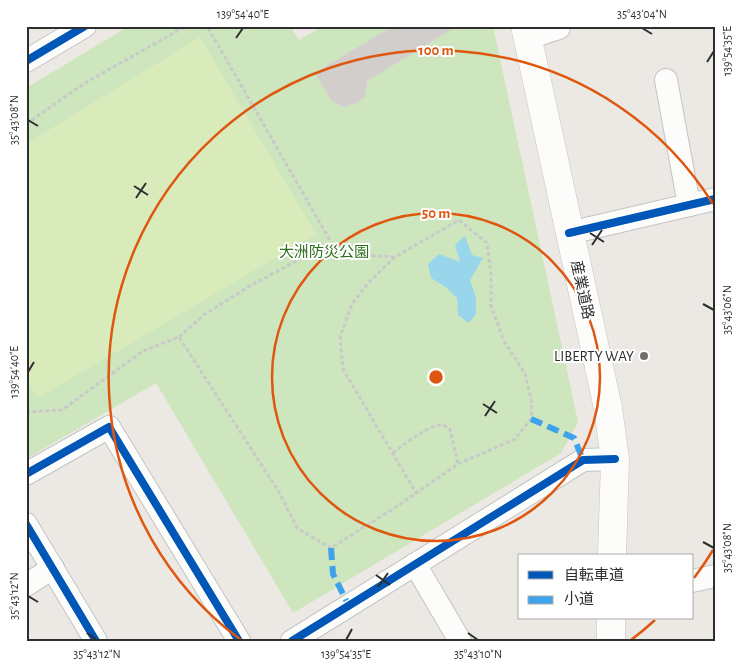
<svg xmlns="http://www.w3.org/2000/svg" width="741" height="667" viewBox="0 0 741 667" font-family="'Alegreya Sans','Noto Sans JP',sans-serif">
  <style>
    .green { fill: #cee6be }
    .pitch { fill: #d9eabb }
    .water { fill: #99d6ec }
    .building { fill: #d1cecb; stroke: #d7d4d0 }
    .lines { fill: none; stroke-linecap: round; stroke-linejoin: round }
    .street-casing { stroke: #c5c4c5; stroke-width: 24 }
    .secondary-casing { stroke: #c5c4c5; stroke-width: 29 }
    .path { stroke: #c9c9c8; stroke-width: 3; stroke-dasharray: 4 2.5; stroke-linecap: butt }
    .street { stroke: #fcfcfb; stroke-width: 22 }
    .secondary { stroke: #fcfcfb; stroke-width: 28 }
    .quiet { stroke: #3ea3eb; stroke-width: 6; stroke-dasharray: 12 6; stroke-linecap: butt }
    .cycleway-casing { stroke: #fff; stroke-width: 11 }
    .cycleway { stroke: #0057b8; stroke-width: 8 }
    .ticks { fill: none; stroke: #2e2e2e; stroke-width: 2 }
    .ring { fill: none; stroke: #df570e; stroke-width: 2.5 }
    .poi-dot { fill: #706f6e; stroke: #fff; stroke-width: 2 }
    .labels { text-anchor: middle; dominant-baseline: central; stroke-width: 4; stroke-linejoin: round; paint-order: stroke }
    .park-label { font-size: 15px; fill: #2c6e1b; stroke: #fff }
    .street-label { font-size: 15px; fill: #2e2e2e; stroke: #fff }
    .poi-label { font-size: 15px; fill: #2e2e2e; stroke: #fff; text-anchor: end }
    .centre { fill: #df570e; stroke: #fff; stroke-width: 2.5 }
    .ring-label { font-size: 15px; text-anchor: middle; font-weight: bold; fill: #df570e; stroke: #fff; stroke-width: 4; stroke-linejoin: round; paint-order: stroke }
    .neatline { fill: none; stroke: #2e2e2e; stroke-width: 2 }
    .ticks-label { font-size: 12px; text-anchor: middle; fill: #2e2e2e }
  </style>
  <rect width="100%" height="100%" fill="#ece8e4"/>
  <!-- green -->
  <polygon class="green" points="129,26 290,26 299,40 323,26 493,26 578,422 561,453 293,613 156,383 26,459 26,88"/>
  <!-- pitch -->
  <polygon class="pitch" points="200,37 316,234 38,398 26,379 26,144"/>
  <!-- water -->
  <polygon class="water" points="465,236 472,255 483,258 470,280 476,298 476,314 469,323 458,315 457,298 447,288 431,278 428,264 439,254 460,262 455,245"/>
  <!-- building -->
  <polygon class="building" points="393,26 457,26 367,81 365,96 357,103 344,107 331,100 315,73"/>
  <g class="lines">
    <defs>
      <g id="street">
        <polyline points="527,38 559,28 559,26"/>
        <polyline points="26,61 85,26"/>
        <polyline points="666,80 689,205"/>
        <polyline points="569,233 715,199"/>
        <polyline points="26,474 109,427 239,641"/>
        <polyline points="26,524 96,641"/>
        <polyline points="415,564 460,641"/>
        <polyline points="692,581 715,576"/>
        <polyline points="26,585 53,568"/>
        <polyline points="292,641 583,460 615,459"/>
      </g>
      <g id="secondary">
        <polyline points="525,26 608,408 615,459 612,556"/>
        <polyline points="611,641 611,618"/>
      </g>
    </defs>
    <!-- street casing -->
    <use href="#street" class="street-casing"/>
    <!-- secondary casing -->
    <use href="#secondary" class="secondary-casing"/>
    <!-- path -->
    <g class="path">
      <polyline points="26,124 85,83 186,26"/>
      <polyline points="395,257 370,281 352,304 340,337 343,369 416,493"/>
      <polyline points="179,337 205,314 250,286 300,259 335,249"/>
      <polyline points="26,412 62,410 143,351 179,337 279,492 297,528 331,548 396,507 458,464 515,439 531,419 532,403 525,374 504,341 491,306 491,274 487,243 459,220 395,257 349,254 335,249 207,26"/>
      <path d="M393,453C402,446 432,422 443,425C444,425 450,429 450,429L458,464"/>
    </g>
    <!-- street -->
    <use href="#street" class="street"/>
    <!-- secondary -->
    <use href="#secondary" class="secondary"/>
    <!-- quiet -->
    <g class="quiet">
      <polyline points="531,419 574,438 583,460"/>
      <polyline points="331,548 333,574 349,606"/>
    </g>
    <defs>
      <g id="cycleway">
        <polyline points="26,61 85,26"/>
        <polyline points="569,233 715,199"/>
        <polyline points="26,474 109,427 239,641"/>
        <polyline points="26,524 96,641"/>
        <polyline points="292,641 583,460 615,459"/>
      </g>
    </defs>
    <!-- cycleway casing -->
    <use href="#cycleway" class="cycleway-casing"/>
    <!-- cycleway -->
    <use href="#cycleway" class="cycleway"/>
  </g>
  <!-- ticks -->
  <path class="ticks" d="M642,28L652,34M236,38L243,28M707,62L714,51M28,120L38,126M134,186L148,195M136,198L146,183M590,233L604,242M592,245L602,230M703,304L714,310M28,372L34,362M483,404L497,413M485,416L495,401M703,542L714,548M376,575L390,585M378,587L388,573M28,596L38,602M87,633L97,640M468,633L478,640M346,640L352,629"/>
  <!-- distance rings -->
  <g class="ring">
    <circle cx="436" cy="377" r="164"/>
    <path d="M713 550A327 327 0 0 1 694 578M655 620A327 327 0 0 1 631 640M241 640A327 327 0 1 1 713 204"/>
  </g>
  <!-- markers -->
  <circle class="poi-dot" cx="644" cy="356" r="5"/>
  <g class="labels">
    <!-- park labels -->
    <g class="park-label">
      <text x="324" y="252">大洲防災公園</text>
    </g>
    <!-- street labels -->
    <g class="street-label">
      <text transform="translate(582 290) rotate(78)">産業道路</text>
    </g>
    <!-- poi labels -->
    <g class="poi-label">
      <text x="634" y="356">LIBERTY WAY</text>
    </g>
  </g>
  <circle cx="436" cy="377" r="8" class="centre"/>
  <g class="ring-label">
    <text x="436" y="55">100 m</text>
    <text x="436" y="218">50 m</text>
  </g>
  <!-- border -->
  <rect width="741" height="667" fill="none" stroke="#ffffff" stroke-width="55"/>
  <!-- legend -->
  <rect x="518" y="554" width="175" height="65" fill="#ffffff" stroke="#ababab"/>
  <rect x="528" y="571" width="25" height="8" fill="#0057b8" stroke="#ababab"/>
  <text x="564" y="580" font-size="15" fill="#2e2e2e">自転車道</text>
  <rect x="528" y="596" width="25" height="8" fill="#3ea3eb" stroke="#ababab"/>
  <text x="564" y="604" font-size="15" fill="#2e2e2e">小道</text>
  <rect x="28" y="28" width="686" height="612" class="neatline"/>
  <g class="ticks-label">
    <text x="243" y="18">139°54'40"E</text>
    <text x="642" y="18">35°43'04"N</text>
    <text transform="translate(727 51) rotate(-90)" y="4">139°54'35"E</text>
    <text transform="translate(14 120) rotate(-90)" y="4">35°43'08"N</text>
    <text transform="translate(727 310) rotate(-90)" y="4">35°43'06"N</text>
    <text transform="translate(14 372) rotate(-90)" y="4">139°54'40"E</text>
    <text transform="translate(727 548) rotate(-90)" y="4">35°43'08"N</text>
    <text transform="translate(14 596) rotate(-90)" y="4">35°43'12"N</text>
    <text x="97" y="658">35°43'12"N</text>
    <text x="346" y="658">139°54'35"E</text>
    <text x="478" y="658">35°43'10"N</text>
  </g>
</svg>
